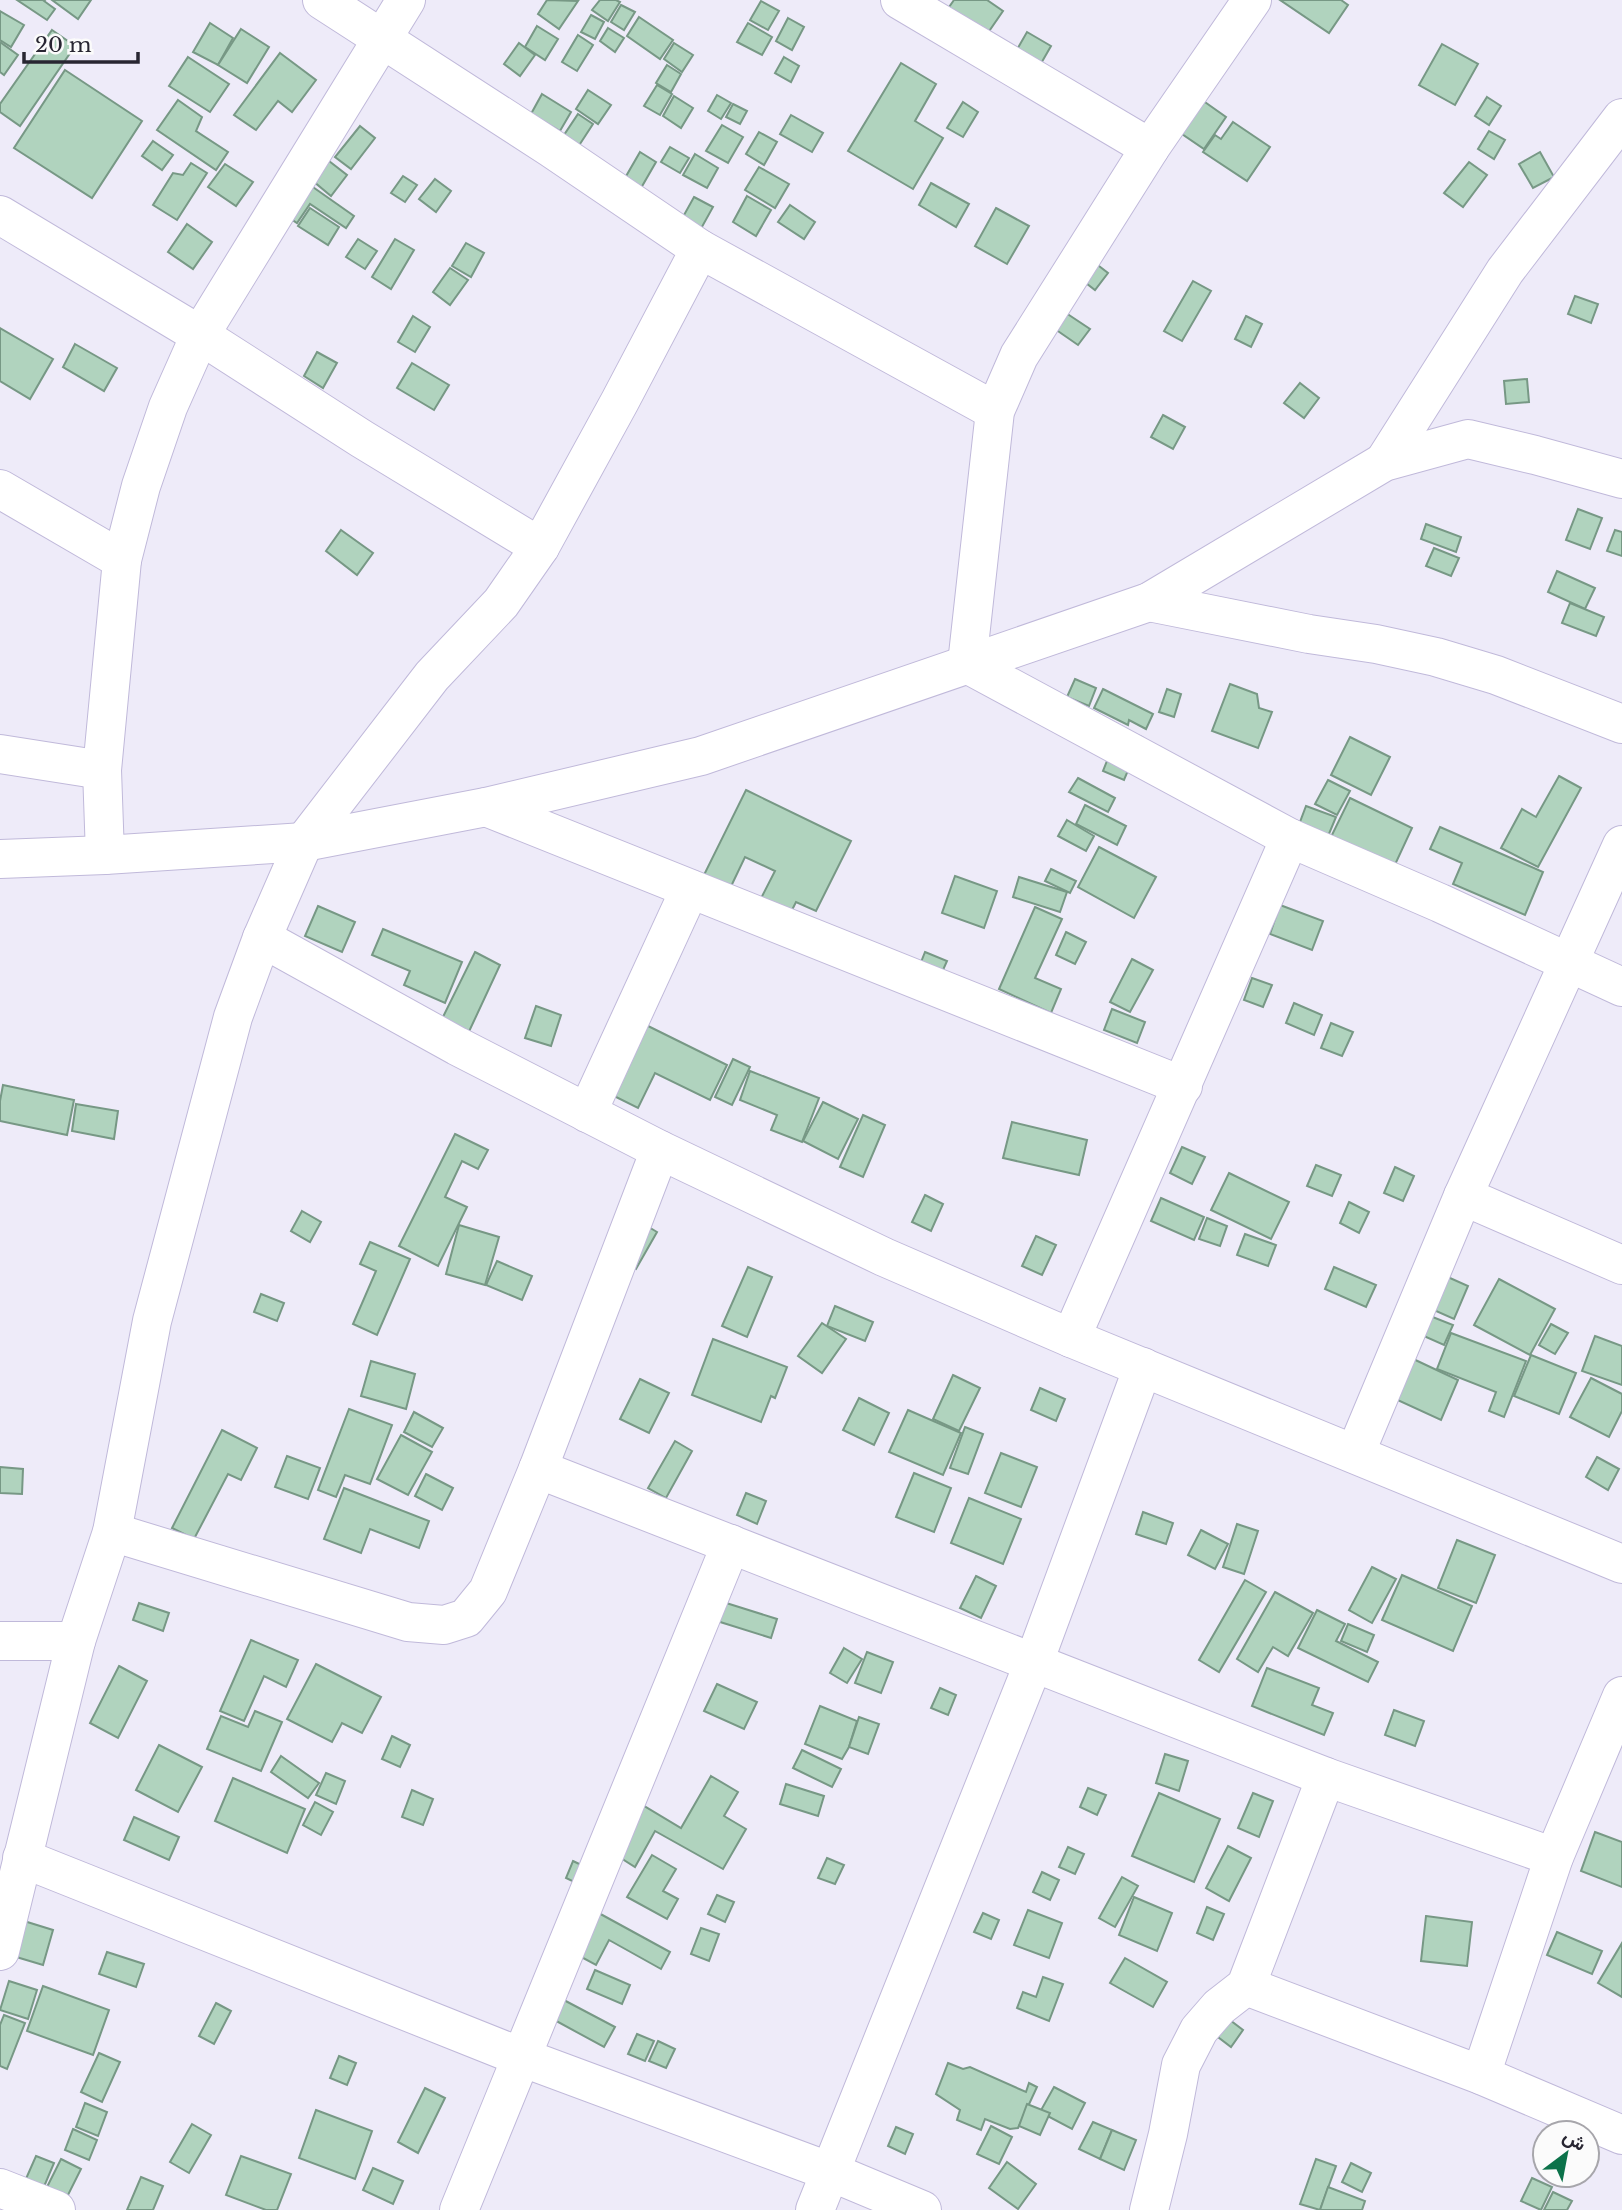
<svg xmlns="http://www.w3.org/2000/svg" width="1622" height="2210" viewBox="0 0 1622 2210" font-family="'Libre Baskerville',Vazirmatn,serif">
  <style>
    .building { fill: #b0d3be; stroke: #779885; stroke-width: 2 }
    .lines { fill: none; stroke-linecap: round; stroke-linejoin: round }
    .street-casing { stroke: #c0b9da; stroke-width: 40 }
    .street { stroke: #fff; stroke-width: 38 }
  </style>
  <rect width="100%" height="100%" fill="#eeebf9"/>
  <!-- building -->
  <g class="building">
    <polygon points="17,0 45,0 44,1 55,9 47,20"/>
    <polygon points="52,0 91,0 78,19"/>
    <polygon points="547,0 578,1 559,29 538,14"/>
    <polygon points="600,0 616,0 620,2 608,21 592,10"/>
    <polygon points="954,0 987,0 1003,11 985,37 947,10"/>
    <polygon points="1280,0 1341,0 1348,5 1329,33"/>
    <polygon points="761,1 779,11 768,30 750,20"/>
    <polygon points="621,5 635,12 624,30 611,22"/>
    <polygon points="0,11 24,25 11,47 0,40"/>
    <polygon points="591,15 604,22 595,39 581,32"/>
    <polygon points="639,17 673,40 660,59 627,36"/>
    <polygon points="788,18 804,27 792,50 776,41"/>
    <polygon points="210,23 233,38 218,65 193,52"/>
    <polygon points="748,23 772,37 762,55 737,42"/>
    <polygon points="537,26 558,39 545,60 525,47"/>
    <polygon points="608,28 624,38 615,52 600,41"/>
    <polygon points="241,29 269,47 247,83 218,65"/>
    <polygon points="52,30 75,46 20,126 0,112 0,104"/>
    <polygon points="1027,32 1051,46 1039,67 1015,53"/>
    <polygon points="578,35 593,45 577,71 562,62"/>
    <polygon points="0,42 18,55 4,75 0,72"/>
    <polygon points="519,43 535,55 520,76 504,64"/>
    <polygon points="674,43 693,55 682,72 664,59"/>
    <polygon points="1442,44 1478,64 1455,105 1419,85"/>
    <polygon points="280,53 316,80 292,112 278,101 256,130 234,115"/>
    <polygon points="188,57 229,84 210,112 169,86"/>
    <polygon points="784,57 799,66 791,82 775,73"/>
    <polygon points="901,63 936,84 915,121 943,138 913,189 848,151"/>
    <polygon points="667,65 681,74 671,92 656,83"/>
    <polygon points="65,70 142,121 92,198 14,148"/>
    <polygon points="657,85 672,94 660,115 644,106"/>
    <polygon points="588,90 611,105 598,124 576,109"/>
    <polygon points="542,94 571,112 560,131 531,114"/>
    <polygon points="717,95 731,103 721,119 708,111"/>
    <polygon points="674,96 693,108 681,128 663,116"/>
    <polygon points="1487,97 1501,106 1489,125 1475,116"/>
    <polygon points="178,100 202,117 196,131 228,152 216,170 157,130"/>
    <polygon points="1202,100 1226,117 1204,149 1179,132"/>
    <polygon points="963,102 978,112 963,137 947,128"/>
    <polygon points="733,104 747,111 740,124 726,117"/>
    <polygon points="578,114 593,124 578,147 562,138"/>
    <polygon points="791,115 823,133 812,152 780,134"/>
    <polygon points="1233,122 1270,147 1247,181 1203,152 1215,135 1221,139"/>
    <polygon points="722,125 743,137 728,163 706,151"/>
    <polygon points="360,126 375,138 351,169 335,157"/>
    <polygon points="1489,131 1505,140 1494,159 1478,149"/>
    <polygon points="759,132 777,142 764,165 746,154"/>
    <polygon points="153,141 173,155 162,170 142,156"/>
    <polygon points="670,147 689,158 680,173 661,162"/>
    <polygon points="640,152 656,162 641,188 625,178"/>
    <polygon points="1540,152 1554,177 1533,188 1519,164"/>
    <polygon points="695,154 718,168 707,188 683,175"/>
    <polygon points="329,161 347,175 331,196 313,181"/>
    <polygon points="1469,162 1487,175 1463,207 1444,193"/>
    <polygon points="191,163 207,173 177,220 153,205 173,173 183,175"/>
    <polygon points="225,164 253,182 236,206 208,187"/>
    <polygon points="759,167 789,184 775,208 745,190"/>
    <polygon points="403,176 417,185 405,202 391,193"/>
    <polygon points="435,179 451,191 436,212 419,199"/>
    <polygon points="931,183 969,204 956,227 919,205"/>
    <polygon points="310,185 354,216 346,228 310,204 297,223 288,217"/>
    <polygon points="747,196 771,210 756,236 733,222"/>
    <polygon points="694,197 713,207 698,234 679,224"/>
    <polygon points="790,205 815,222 804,239 778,222"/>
    <polygon points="310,208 339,227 328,245 298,226"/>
    <polygon points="996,208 1029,226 1007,264 975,246"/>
    <polygon points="187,224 212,242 193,269 168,252"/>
    <polygon points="358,239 377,251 365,269 346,257"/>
    <polygon points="395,239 414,250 391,289 372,277"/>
    <polygon points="466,243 484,253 471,277 452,266"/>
    <polygon points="1086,256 1108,273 1095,290 1073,273"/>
    <polygon points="450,268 468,280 450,305 433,292"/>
    <polygon points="1193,281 1211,291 1182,341 1164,331"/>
    <polygon points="1575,296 1598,304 1591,323 1568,314"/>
    <polygon points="1066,313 1090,329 1078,345 1055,329"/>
    <polygon points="413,316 430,327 415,352 398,342"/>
    <polygon points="1246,316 1262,324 1251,347 1235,339"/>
    <polygon points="0,328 53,359 30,399 0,381"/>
    <polygon points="75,344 117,368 104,391 63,367"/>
    <polygon points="317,352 337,363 323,388 304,376"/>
    <polygon points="412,363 449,385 434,410 397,388"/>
    <polygon points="1527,379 1529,402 1506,404 1504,381"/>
    <polygon points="1300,383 1319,398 1304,418 1284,403"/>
    <polygon points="1163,415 1185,427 1173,449 1151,437"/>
    <polygon points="1578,509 1602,518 1590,549 1566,540"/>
    <polygon points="1426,524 1461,537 1456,552 1421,539"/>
    <polygon points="341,530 373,553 357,575 326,551"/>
    <polygon points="1615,530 1622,532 1622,556 1607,551"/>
    <polygon points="1434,548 1459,558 1451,576 1426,566"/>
    <polygon points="1557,571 1595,588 1585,609 1548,592"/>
    <polygon points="1570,603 1604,617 1596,636 1562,623"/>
    <polygon points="1075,679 1096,688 1089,706 1067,697"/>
    <polygon points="1230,684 1257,694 1259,708 1272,712 1258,748 1212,731"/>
    <polygon points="1103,689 1153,714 1146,729 1129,720 1128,725 1094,708"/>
    <polygon points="1167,689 1181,694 1174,717 1159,712"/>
    <polygon points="1120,728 1142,737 1124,780 1103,771"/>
    <polygon points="1350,737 1390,757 1371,795 1331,775"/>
    <polygon points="1559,776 1581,788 1538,867 1501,848 1522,809 1536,817"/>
    <polygon points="1078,778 1115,798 1108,812 1069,792"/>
    <polygon points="1328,780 1350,791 1337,815 1315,804"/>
    <polygon points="746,790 851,841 816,911 796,902 784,926 754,912 775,871 745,857 724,901 698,887"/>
    <polygon points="1350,798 1412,828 1393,869 1330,839"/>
    <polygon points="1085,805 1126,826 1117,845 1076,824"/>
    <polygon points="1306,806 1336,817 1326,841 1297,830"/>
    <polygon points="1067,820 1094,836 1086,851 1058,836"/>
    <polygon points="1440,827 1543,872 1525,915 1453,884 1462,863 1430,849"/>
    <polygon points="1099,847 1156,877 1134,918 1078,887"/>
    <polygon points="1051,869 1076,881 1070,893 1045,881"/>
    <polygon points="955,876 997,891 984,928 942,913"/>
    <polygon points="1019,877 1067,892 1060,912 1013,897"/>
    <polygon points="1280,905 1323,921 1312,950 1270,934"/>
    <polygon points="318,906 355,922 342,952 305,936"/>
    <polygon points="1035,907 1062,919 1035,978 1061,989 1051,1013 999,989"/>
    <polygon points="383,929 462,962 445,1003 404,985 410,971 372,955"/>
    <polygon points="1066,932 1086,942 1075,964 1056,955"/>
    <polygon points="475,952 500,965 466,1038 439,1025"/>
    <polygon points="925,952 947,961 935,988 914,980"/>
    <polygon points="1132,959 1153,970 1130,1012 1110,1002"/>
    <polygon points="1252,978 1272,985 1263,1007 1244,1000"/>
    <polygon points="1294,1003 1322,1015 1314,1035 1286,1023"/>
    <polygon points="536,1006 561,1015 551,1046 525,1038"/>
    <polygon points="1112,1009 1145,1022 1137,1043 1104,1030"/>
    <polygon points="1331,1023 1353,1032 1342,1056 1321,1048"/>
    <polygon points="646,1025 727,1065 710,1100 655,1073 638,1108 612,1095"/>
    <polygon points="733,1059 750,1067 732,1105 715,1097"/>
    <polygon points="750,1071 819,1098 802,1142 771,1130 777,1115 740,1100"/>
    <polygon points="3,1085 74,1100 67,1135 0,1121 0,1101"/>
    <polygon points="823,1102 858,1119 838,1159 803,1141"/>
    <polygon points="76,1104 118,1111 114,1139 72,1131"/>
    <polygon points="863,1115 885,1125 863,1177 840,1167"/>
    <polygon points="1012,1122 1087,1140 1079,1175 1003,1158"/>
    <polygon points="455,1134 488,1150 478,1169 462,1161 445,1197 467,1207 438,1266 399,1246"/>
    <polygon points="1182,1147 1205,1157 1192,1184 1170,1173"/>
    <polygon points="1316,1165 1341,1175 1332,1196 1307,1186"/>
    <polygon points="1395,1167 1414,1176 1403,1201 1384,1193"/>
    <polygon points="1229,1173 1289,1202 1271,1239 1211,1210"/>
    <polygon points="925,1195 943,1204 931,1231 912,1222"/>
    <polygon points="1161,1198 1204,1217 1194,1240 1151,1221"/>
    <polygon points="1349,1202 1369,1212 1359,1233 1340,1223"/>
    <polygon points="302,1211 321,1222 310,1242 291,1231"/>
    <polygon points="1207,1218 1227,1226 1220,1246 1199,1239"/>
    <polygon points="637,1220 657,1232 636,1269 616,1258"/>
    <polygon points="459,1225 499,1237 485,1285 446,1274"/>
    <polygon points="1245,1234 1276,1245 1268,1266 1237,1255"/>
    <polygon points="1036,1236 1056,1245 1042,1275 1022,1266"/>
    <polygon points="370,1242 410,1259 377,1335 353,1324 376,1271 360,1264"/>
    <polygon points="497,1261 532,1276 522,1300 486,1285"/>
    <polygon points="748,1267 772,1277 747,1337 722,1326"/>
    <polygon points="1334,1267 1376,1285 1366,1307 1325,1289"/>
    <polygon points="1441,1274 1468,1286 1454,1319 1427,1307"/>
    <polygon points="1499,1279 1555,1309 1530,1355 1474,1325"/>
    <polygon points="261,1294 284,1303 277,1321 254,1312"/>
    <polygon points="835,1306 873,1322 865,1341 827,1326"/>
    <polygon points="1425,1314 1453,1325 1444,1345 1417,1333"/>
    <polygon points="822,1323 846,1339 822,1373 798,1356"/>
    <polygon points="1551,1324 1568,1333 1555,1354 1539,1345"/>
    <polygon points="1451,1333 1526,1361 1504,1417 1489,1411 1496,1392 1437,1369"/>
    <polygon points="1595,1336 1622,1346 1622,1385 1582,1371"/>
    <polygon points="713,1339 787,1367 775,1398 771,1396 761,1422 692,1395"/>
    <polygon points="1531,1355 1576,1373 1559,1414 1514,1396"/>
    <polygon points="1409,1357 1458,1380 1441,1420 1391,1397"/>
    <polygon points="371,1361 415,1374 406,1409 361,1396"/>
    <polygon points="953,1375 980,1388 959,1431 933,1419"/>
    <polygon points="1591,1378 1622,1394 1622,1411 1609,1437 1570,1417"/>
    <polygon points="640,1379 669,1393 649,1433 620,1419"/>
    <polygon points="1040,1388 1065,1399 1056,1421 1031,1410"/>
    <polygon points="859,1398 889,1413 874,1445 843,1430"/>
    <polygon points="349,1409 392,1425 370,1484 345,1475 336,1497 318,1490"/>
    <polygon points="908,1410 961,1433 943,1475 889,1452"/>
    <polygon points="414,1412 443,1428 432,1447 404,1432"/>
    <polygon points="965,1427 983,1434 968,1474 950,1468"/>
    <polygon points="222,1430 257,1448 241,1480 228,1474 194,1539 172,1528"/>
    <polygon points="401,1435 432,1452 408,1495 377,1479"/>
    <polygon points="675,1441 692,1451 666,1498 648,1488"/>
    <polygon points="1001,1453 1037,1467 1021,1507 985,1493"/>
    <polygon points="287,1456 320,1468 308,1499 275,1487"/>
    <polygon points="1597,1457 1619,1469 1608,1490 1586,1477"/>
    <polygon points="0,1467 23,1469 22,1494 0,1493"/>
    <polygon points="914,1473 951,1488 934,1532 896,1517"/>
    <polygon points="426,1474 453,1488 442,1510 415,1496"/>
    <polygon points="344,1488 429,1521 419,1548 370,1529 361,1553 324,1539"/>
    <polygon points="746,1493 766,1501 757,1524 737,1515"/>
    <polygon points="969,1498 1021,1519 1003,1564 951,1543"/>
    <polygon points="1143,1512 1173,1523 1166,1544 1136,1534"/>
    <polygon points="1237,1524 1258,1531 1244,1574 1223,1567"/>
    <polygon points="1201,1530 1228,1544 1215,1569 1188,1555"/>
    <polygon points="1457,1540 1495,1555 1476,1603 1438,1588"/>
    <polygon points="1372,1567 1396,1579 1372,1623 1349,1610"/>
    <polygon points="1402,1575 1472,1606 1453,1651 1382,1620"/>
    <polygon points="976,1576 996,1586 981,1618 960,1608"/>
    <polygon points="1245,1580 1266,1592 1219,1672 1199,1660"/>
    <polygon points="1275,1592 1313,1613 1288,1656 1273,1647 1258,1672 1237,1659"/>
    <polygon points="723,1602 777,1619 771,1638 717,1621"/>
    <polygon points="139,1603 169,1613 163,1631 133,1620"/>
    <polygon points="1317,1610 1345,1624 1336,1641 1378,1662 1368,1682 1298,1648"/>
    <polygon points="1348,1624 1374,1635 1367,1652 1341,1641"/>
    <polygon points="251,1640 298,1660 286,1687 264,1676 244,1721 220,1711"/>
    <polygon points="844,1648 862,1659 847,1683 830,1673"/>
    <polygon points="867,1652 893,1662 881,1693 855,1683"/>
    <polygon points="316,1664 381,1697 362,1733 342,1723 332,1742 287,1719"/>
    <polygon points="119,1666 147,1681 118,1738 90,1723"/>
    <polygon points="1267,1668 1319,1688 1312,1705 1333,1713 1324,1735 1252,1706"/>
    <polygon points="717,1684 757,1702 744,1729 704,1711"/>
    <polygon points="940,1688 956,1695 948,1715 931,1708"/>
    <polygon points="820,1706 857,1721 849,1747 842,1759 805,1744"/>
    <polygon points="1394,1710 1424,1721 1415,1746 1385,1735"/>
    <polygon points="255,1711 282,1722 261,1771 207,1749 221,1716 248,1727"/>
    <polygon points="859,1717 879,1724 868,1754 849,1747"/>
    <polygon points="392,1736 410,1745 400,1767 382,1759"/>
    <polygon points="159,1745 202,1767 178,1812 136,1790"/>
    <polygon points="802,1750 841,1769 832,1787 793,1768"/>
    <polygon points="1165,1754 1188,1761 1179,1791 1156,1783"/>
    <polygon points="281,1756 319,1783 308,1798 271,1772"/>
    <polygon points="326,1773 345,1781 336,1804 316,1795"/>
    <polygon points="711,1776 738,1792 724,1816 746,1829 723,1869 655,1831 635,1867 616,1855 644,1806 681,1828"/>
    <polygon points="233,1778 305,1809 287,1853 215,1821"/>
    <polygon points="786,1784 824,1796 818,1816 780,1804"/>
    <polygon points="1088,1788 1106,1795 1097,1815 1080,1807"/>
    <polygon points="412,1790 433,1799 423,1825 402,1817"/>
    <polygon points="1159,1793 1220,1819 1194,1882 1132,1856"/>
    <polygon points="1253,1793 1273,1801 1259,1837 1238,1828"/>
    <polygon points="315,1802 333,1812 321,1835 303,1825"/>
    <polygon points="134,1817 179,1837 169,1860 124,1840"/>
    <polygon points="1595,1832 1622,1842 1622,1887 1581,1871"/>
    <polygon points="1228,1846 1251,1858 1229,1901 1206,1888"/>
    <polygon points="1068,1847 1084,1854 1075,1874 1059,1867"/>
    <polygon points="652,1855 676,1869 663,1891 678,1899 667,1919 627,1897"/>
    <polygon points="827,1858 844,1865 835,1884 818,1878"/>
    <polygon points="573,1861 598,1873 591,1890 566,1878"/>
    <polygon points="1042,1872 1059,1880 1050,1900 1033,1892"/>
    <polygon points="1122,1877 1138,1886 1115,1927 1099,1918"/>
    <polygon points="717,1895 734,1902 725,1922 708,1914"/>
    <polygon points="1134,1897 1172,1913 1157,1951 1119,1935"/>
    <polygon points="1207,1907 1224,1914 1213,1940 1197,1933"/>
    <polygon points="1028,1910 1062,1923 1049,1958 1014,1945"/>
    <polygon points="595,1911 670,1952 661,1969 609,1940 596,1965 572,1952"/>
    <polygon points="983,1913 999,1920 991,1939 974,1932"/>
    <polygon points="1426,1916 1472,1922 1467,1966 1421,1961"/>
    <polygon points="24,1921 53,1930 43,1965 13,1956"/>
    <polygon points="701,1928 719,1934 709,1961 691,1954"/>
    <polygon points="1557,1932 1602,1951 1592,1974 1547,1955"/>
    <polygon points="1622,1943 1622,1997 1598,1983"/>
    <polygon points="107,1952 144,1964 136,1987 99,1974"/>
    <polygon points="1125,1958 1167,1982 1153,2007 1110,1983"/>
    <polygon points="595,1970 630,1985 622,2004 587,1989"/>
    <polygon points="1043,1977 1063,1984 1049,2021 1017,2008 1023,1992 1036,1997"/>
    <polygon points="9,1981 37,1990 28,2019 0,2010"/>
    <polygon points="43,1986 109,2010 93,2055 27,2031"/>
    <polygon points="560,1998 615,2027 604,2047 549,2017"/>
    <polygon points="216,2003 231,2011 214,2044 199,2036"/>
    <polygon points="1222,2014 1243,2030 1231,2047 1210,2031"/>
    <polygon points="4,2015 25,2023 7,2069 0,2066 0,2025"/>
    <polygon points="637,2034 654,2041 645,2061 628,2054"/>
    <polygon points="658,2041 675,2049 666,2068 649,2061"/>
    <polygon points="99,2053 120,2062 102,2102 81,2092"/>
    <polygon points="339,2056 356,2063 347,2085 330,2078"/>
    <polygon points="948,2063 963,2069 970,2067 1026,2092 1029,2083 1037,2087 1018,2128 1010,2129 985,2119 981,2130 957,2120 960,2110 936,2094"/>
    <polygon points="1054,2087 1085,2103 1072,2129 1040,2112"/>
    <polygon points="425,2088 445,2098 418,2153 398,2142"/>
    <polygon points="85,2103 107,2112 98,2136 76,2127"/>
    <polygon points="1027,2104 1050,2113 1040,2135 1019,2126"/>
    <polygon points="316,2110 372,2131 355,2179 299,2158"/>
    <polygon points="1093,2122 1112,2130 1100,2159 1079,2149"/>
    <polygon points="192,2124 211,2135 189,2173 170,2162"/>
    <polygon points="991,2126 1012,2137 999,2164 977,2154"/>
    <polygon points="896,2127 913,2134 905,2154 888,2146"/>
    <polygon points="73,2129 97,2140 89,2160 65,2150"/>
    <polygon points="1112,2130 1136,2140 1124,2170 1100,2159"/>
    <polygon points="36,2156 54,2163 43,2189 25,2181"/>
    <polygon points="241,2156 291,2174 277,2210 266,2210 226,2195"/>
    <polygon points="61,2159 81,2169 66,2199 46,2189"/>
    <polygon points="1316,2159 1336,2166 1320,2210 1300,2204"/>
    <polygon points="1007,2162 1036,2184 1018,2209 989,2188"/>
    <polygon points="1351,2163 1371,2173 1362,2192 1342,2182"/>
    <polygon points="373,2168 403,2181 393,2204 363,2190"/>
    <polygon points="141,2177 163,2186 153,2210 127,2210"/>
    <polygon points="1532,2178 1552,2187 1541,2210 1521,2201"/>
    <polygon points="1328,2187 1365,2201 1362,2210 1320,2210"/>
    <polygon points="1553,2192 1572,2201 1567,2210 1544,2210"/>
  </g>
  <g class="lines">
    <defs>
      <g id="street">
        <polyline points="900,0 1150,148"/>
        <polyline points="1252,0 1150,148 1019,356 995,411 967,664 1290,838 1440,903 1622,987"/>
        <polyline points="0,215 200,335 362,439 540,547"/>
        <polyline points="700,249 995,411"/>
        <polyline points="1384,462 1505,271 1622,118"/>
        <polyline points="0,489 122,560 102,770 105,855"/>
        <polyline points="122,560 141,486 168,407 200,335 406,0"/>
        <polyline points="1149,602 1309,634 1376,644 1436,657 1496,675 1622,724"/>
        <polyline points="0,754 102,770"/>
        <polyline points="486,807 1183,1086"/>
        <polyline points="0,859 105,855 304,842 486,807 701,756 1149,602 1384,462 1468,439 1535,455 1622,479"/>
        <polyline points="262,938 457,1046 660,1150 884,1257 1071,1338 1622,1564"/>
        <polyline points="587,1113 690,889"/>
        <polyline points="1463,1196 1622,1265"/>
        <polyline points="1071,1338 1290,838"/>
        <polyline points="1355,1454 1463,1196 1622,845"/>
        <polyline points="538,1469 1326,1777 1554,1857"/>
        <polyline points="112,1532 408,1622 444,1625 466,1618 488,1591 538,1469 660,1150"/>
        <polyline points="0,1641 76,1641 112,1532 152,1321 233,1017 262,938 304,842 432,676 501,603 540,547 620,401 700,249 551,148 322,0"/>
        <polyline points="22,1858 521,2057 831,2172 922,2210"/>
        <polyline points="0,1951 76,1641"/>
        <polyline points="1246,1986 1481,2075 1622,2135"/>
        <polyline points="1481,2075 1554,1857 1622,1696"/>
        <polyline points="0,2188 56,2210"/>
        <polyline points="459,2210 731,1544"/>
        <polyline points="815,2210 1034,1662 1143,1367"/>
        <polyline points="1149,2210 1168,2134 1181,2065 1199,2030 1219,2007 1246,1986 1326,1777"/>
      </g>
    </defs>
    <!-- street casing -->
    <use href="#street" class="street-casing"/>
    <!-- street -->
    <use href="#street" class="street"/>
  </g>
  <!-- north arrow -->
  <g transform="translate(1566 2154) rotate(32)"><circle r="33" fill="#fbfbfb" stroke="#a7a6ab" stroke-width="2"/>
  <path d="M0-5L12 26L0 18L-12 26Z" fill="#0c724a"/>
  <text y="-10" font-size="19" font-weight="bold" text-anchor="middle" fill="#282632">ش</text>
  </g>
  <!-- scale -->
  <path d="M24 52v10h114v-10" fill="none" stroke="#282632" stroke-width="3.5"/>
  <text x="35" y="52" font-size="21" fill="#282632" stroke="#fbfbfb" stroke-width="5" paint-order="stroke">20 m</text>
</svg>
